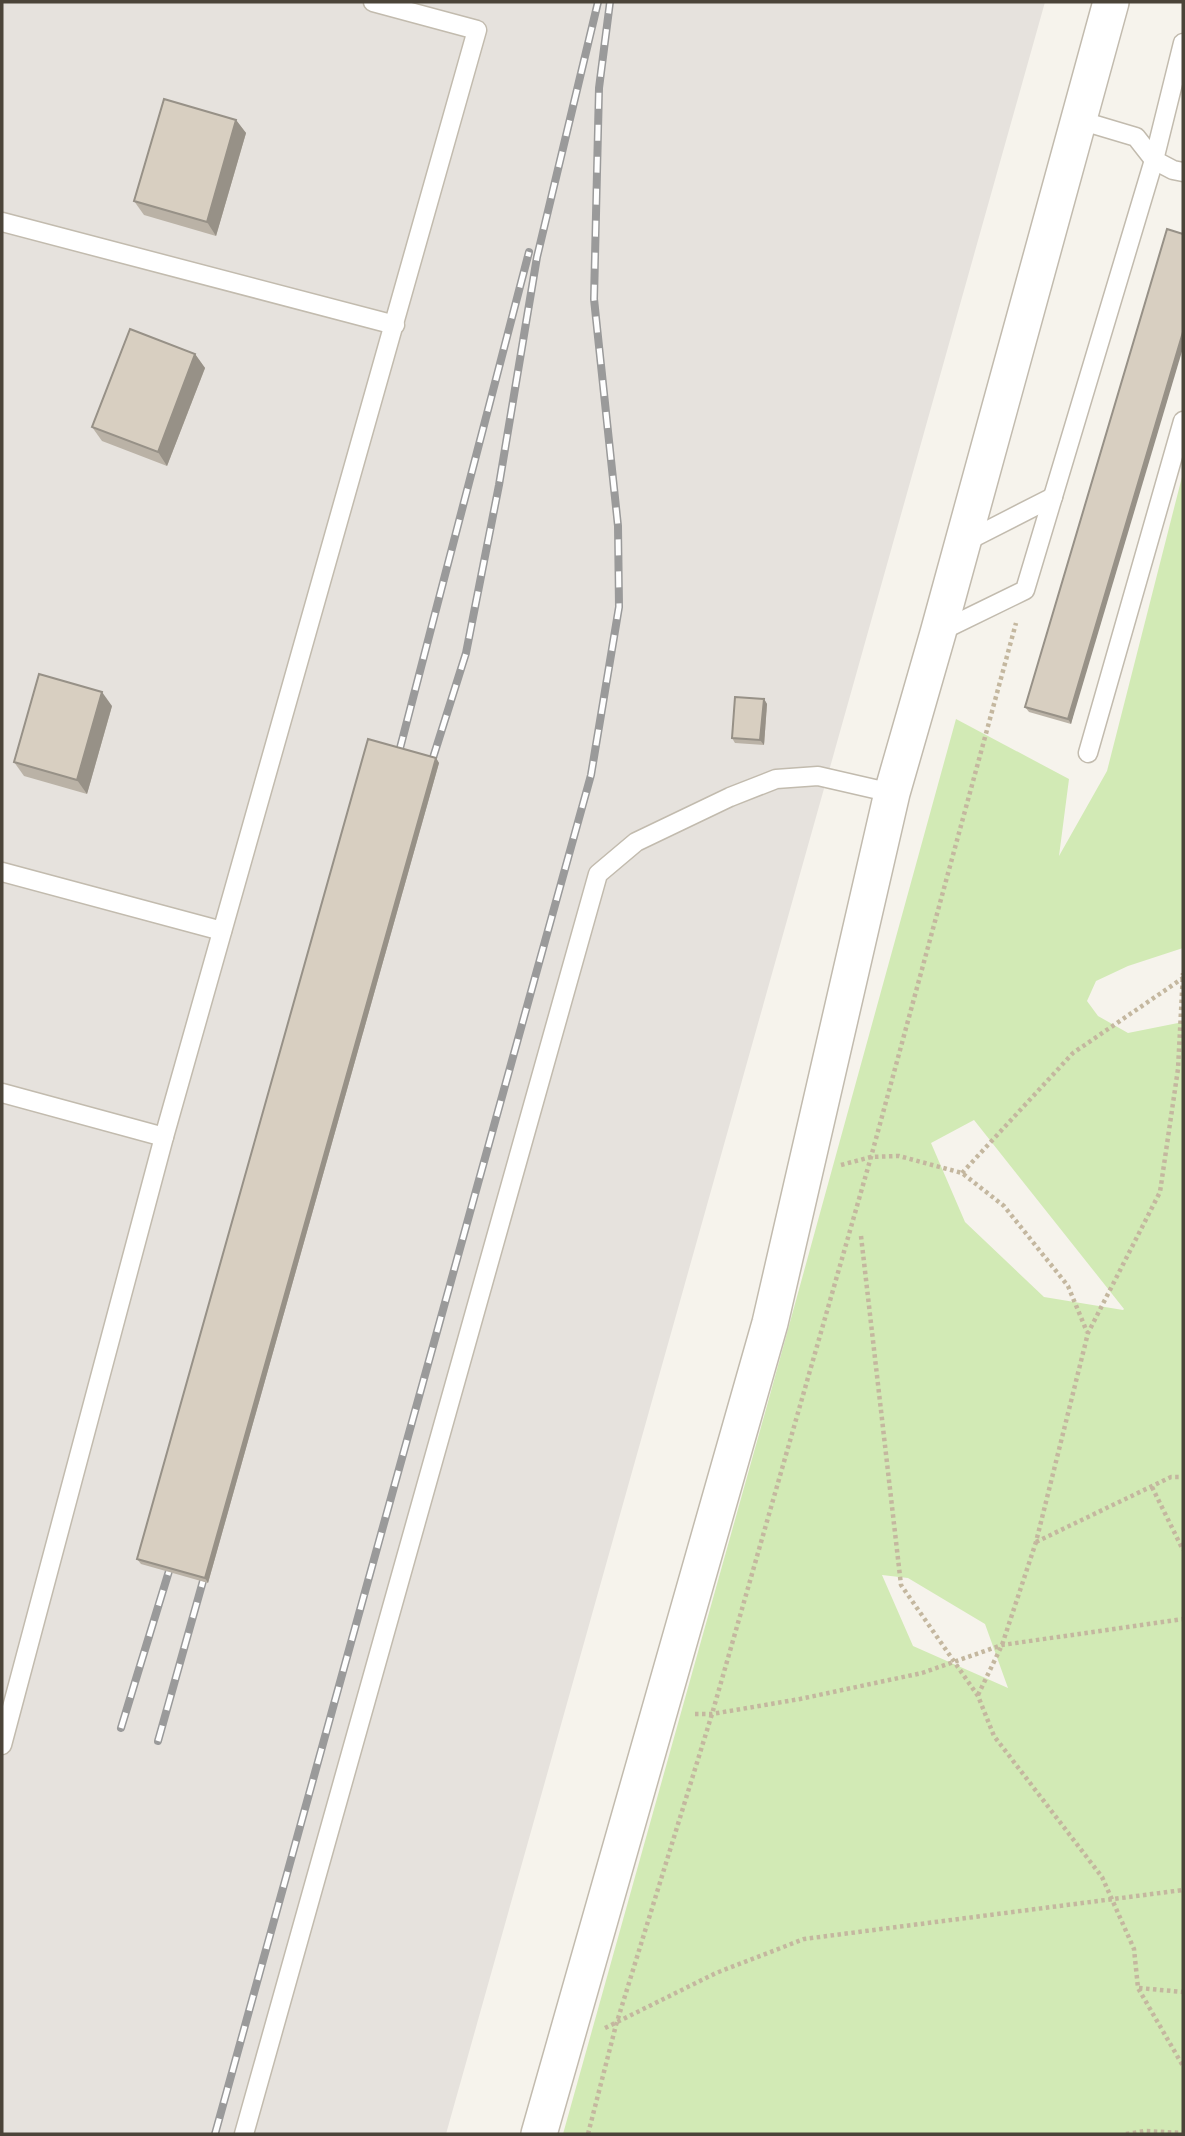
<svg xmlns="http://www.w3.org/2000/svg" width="1185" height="2136" viewBox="0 0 1185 2136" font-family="'Source Sans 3',sans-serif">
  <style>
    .industrial { fill: #e6e2dd }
    .green { fill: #d2eab5; fill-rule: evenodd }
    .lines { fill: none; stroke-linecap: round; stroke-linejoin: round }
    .service-casing { stroke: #c2bbae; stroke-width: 21 }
    .minor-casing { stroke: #c2bbae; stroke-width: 38 }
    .path { stroke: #c4b79f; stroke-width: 4.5; stroke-dasharray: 3.5 3.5; stroke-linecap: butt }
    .service { stroke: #fff; stroke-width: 18 }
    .minor { stroke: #fff; stroke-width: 35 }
    .rail-casing { stroke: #9a9a9a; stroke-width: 8 }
    .rail { stroke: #fff; stroke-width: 5; stroke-dasharray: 16; stroke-linecap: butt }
    .wall { fill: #bab2a6 }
    .shaded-wall { fill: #979187 }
    .building { fill: #d8cfc1; stroke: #979187; stroke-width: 2 }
  </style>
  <rect width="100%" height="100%" fill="#f6f3ec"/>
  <!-- industrial -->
  <polygon class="industrial" points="2,2 1045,2 446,2134 2,2134"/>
  <!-- green -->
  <path class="green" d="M1183,473V948L1128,966L1096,981L1087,1001L1098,1016L1128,1033L1183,1022V2134H563L768,1402L956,719L1069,779L1059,856L1107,771ZM974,1120L1124,1309L1123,1310L1044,1297L965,1222L931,1143ZM882,1575L908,1578L985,1624L1008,1688L913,1646Z"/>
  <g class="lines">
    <defs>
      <g id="service">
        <polyline points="1079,120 1136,137 1154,160 1173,170 1183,172"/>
        <polyline points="2,222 395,325"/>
        <polyline points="963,543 1053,497"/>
        <polyline points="939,632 1025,590 1154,160 1183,43"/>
        <polyline points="1088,753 1183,421"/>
        <polyline points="2,872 222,931"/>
        <polyline points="2,1093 164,1137"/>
        <polyline points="2,1745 164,1137 477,30 373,2"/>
        <polyline points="244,2134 598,874 636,842 730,797 776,779 818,776 892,793"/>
      </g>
      <polyline id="minor" points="539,2134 770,1323 892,793 938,633 1111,2"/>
    </defs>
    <!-- service casing -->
    <use href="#service" class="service-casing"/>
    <!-- minor casing -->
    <use href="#minor" class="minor-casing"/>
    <!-- path -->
    <g class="path">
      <polyline points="841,1165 871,1157 899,1156 962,1173 1004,1206 1068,1286 1087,1332"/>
      <polyline points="962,1173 1073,1053 1183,978"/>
      <polyline points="861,1236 901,1585 978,1696 994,1736 1102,1877 1134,1949 1138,1988 1183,2066"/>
      <polyline points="1152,1487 1183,1550"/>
      <polyline points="1036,1542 1171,1477 1183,1477"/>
      <polyline points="978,1695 1002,1645 1036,1542 1088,1333 1160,1192 1178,1069 1183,973"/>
      <polyline points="695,1714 712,1714 800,1699 922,1673 1002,1645 1183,1619"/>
      <polyline points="1139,1988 1183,1992"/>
      <polyline points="605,2028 716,1973 804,1939 1183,1890"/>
      <polyline points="588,2134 616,2025 712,1714 871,1157 1016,623"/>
      <polyline points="1126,2134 1145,2131 1183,2133"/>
    </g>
    <!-- service -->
    <use href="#service" class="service"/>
    <!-- minor -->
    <use href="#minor" class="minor"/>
    <defs>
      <g id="rail">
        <polyline points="399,752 529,252"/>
        <polyline points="432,761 466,653 499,485 537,257 598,2"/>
        <polyline points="121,1728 169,1571"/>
        <polyline points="158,1741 203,1581"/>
        <polyline points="215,2134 591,775 619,607 618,526 594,299 599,88 610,2"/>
      </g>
    </defs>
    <!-- rail casing -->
    <use href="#rail" class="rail-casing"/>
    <!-- rail -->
    <use href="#rail" class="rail"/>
  </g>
  <!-- wall -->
  <g class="wall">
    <polygon points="236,120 246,133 216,236 144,215 134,201"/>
    <polygon points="1183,234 1071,724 1029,712 1025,707"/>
    <polygon points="195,354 205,368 167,466 102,441 92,427"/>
    <polygon points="764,699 767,704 764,745 735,743 732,738"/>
    <polygon points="112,706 87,794 24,776 14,762"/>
    <polygon points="436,758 439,763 208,1583 141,1564 137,1559"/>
  </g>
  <!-- shaded-wall -->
  <g class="shaded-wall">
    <polygon points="236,120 246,133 216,236 207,222"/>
    <polygon points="1183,332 1183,348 1071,724 1068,719"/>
    <polygon points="195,354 205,368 167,466 158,452"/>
    <polygon points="102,692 112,706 87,794 77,780"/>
    <polygon points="764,699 767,704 764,745 760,740"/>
    <polygon points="436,758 439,763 208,1583 205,1578"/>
  </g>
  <!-- building -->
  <g class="building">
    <polygon points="164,99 236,120 207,222 134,201"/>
    <polygon points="1167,229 1183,234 1183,332 1068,719 1025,707"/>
    <polygon points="130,329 195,354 158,452 92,427"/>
    <polygon points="39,674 102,692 77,780 14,762"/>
    <polygon points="735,697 764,699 760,740 732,738"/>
    <polygon points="368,739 436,758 205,1578 137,1559"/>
  </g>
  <!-- border -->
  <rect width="1185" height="2136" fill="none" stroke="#4b4439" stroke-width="7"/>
</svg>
